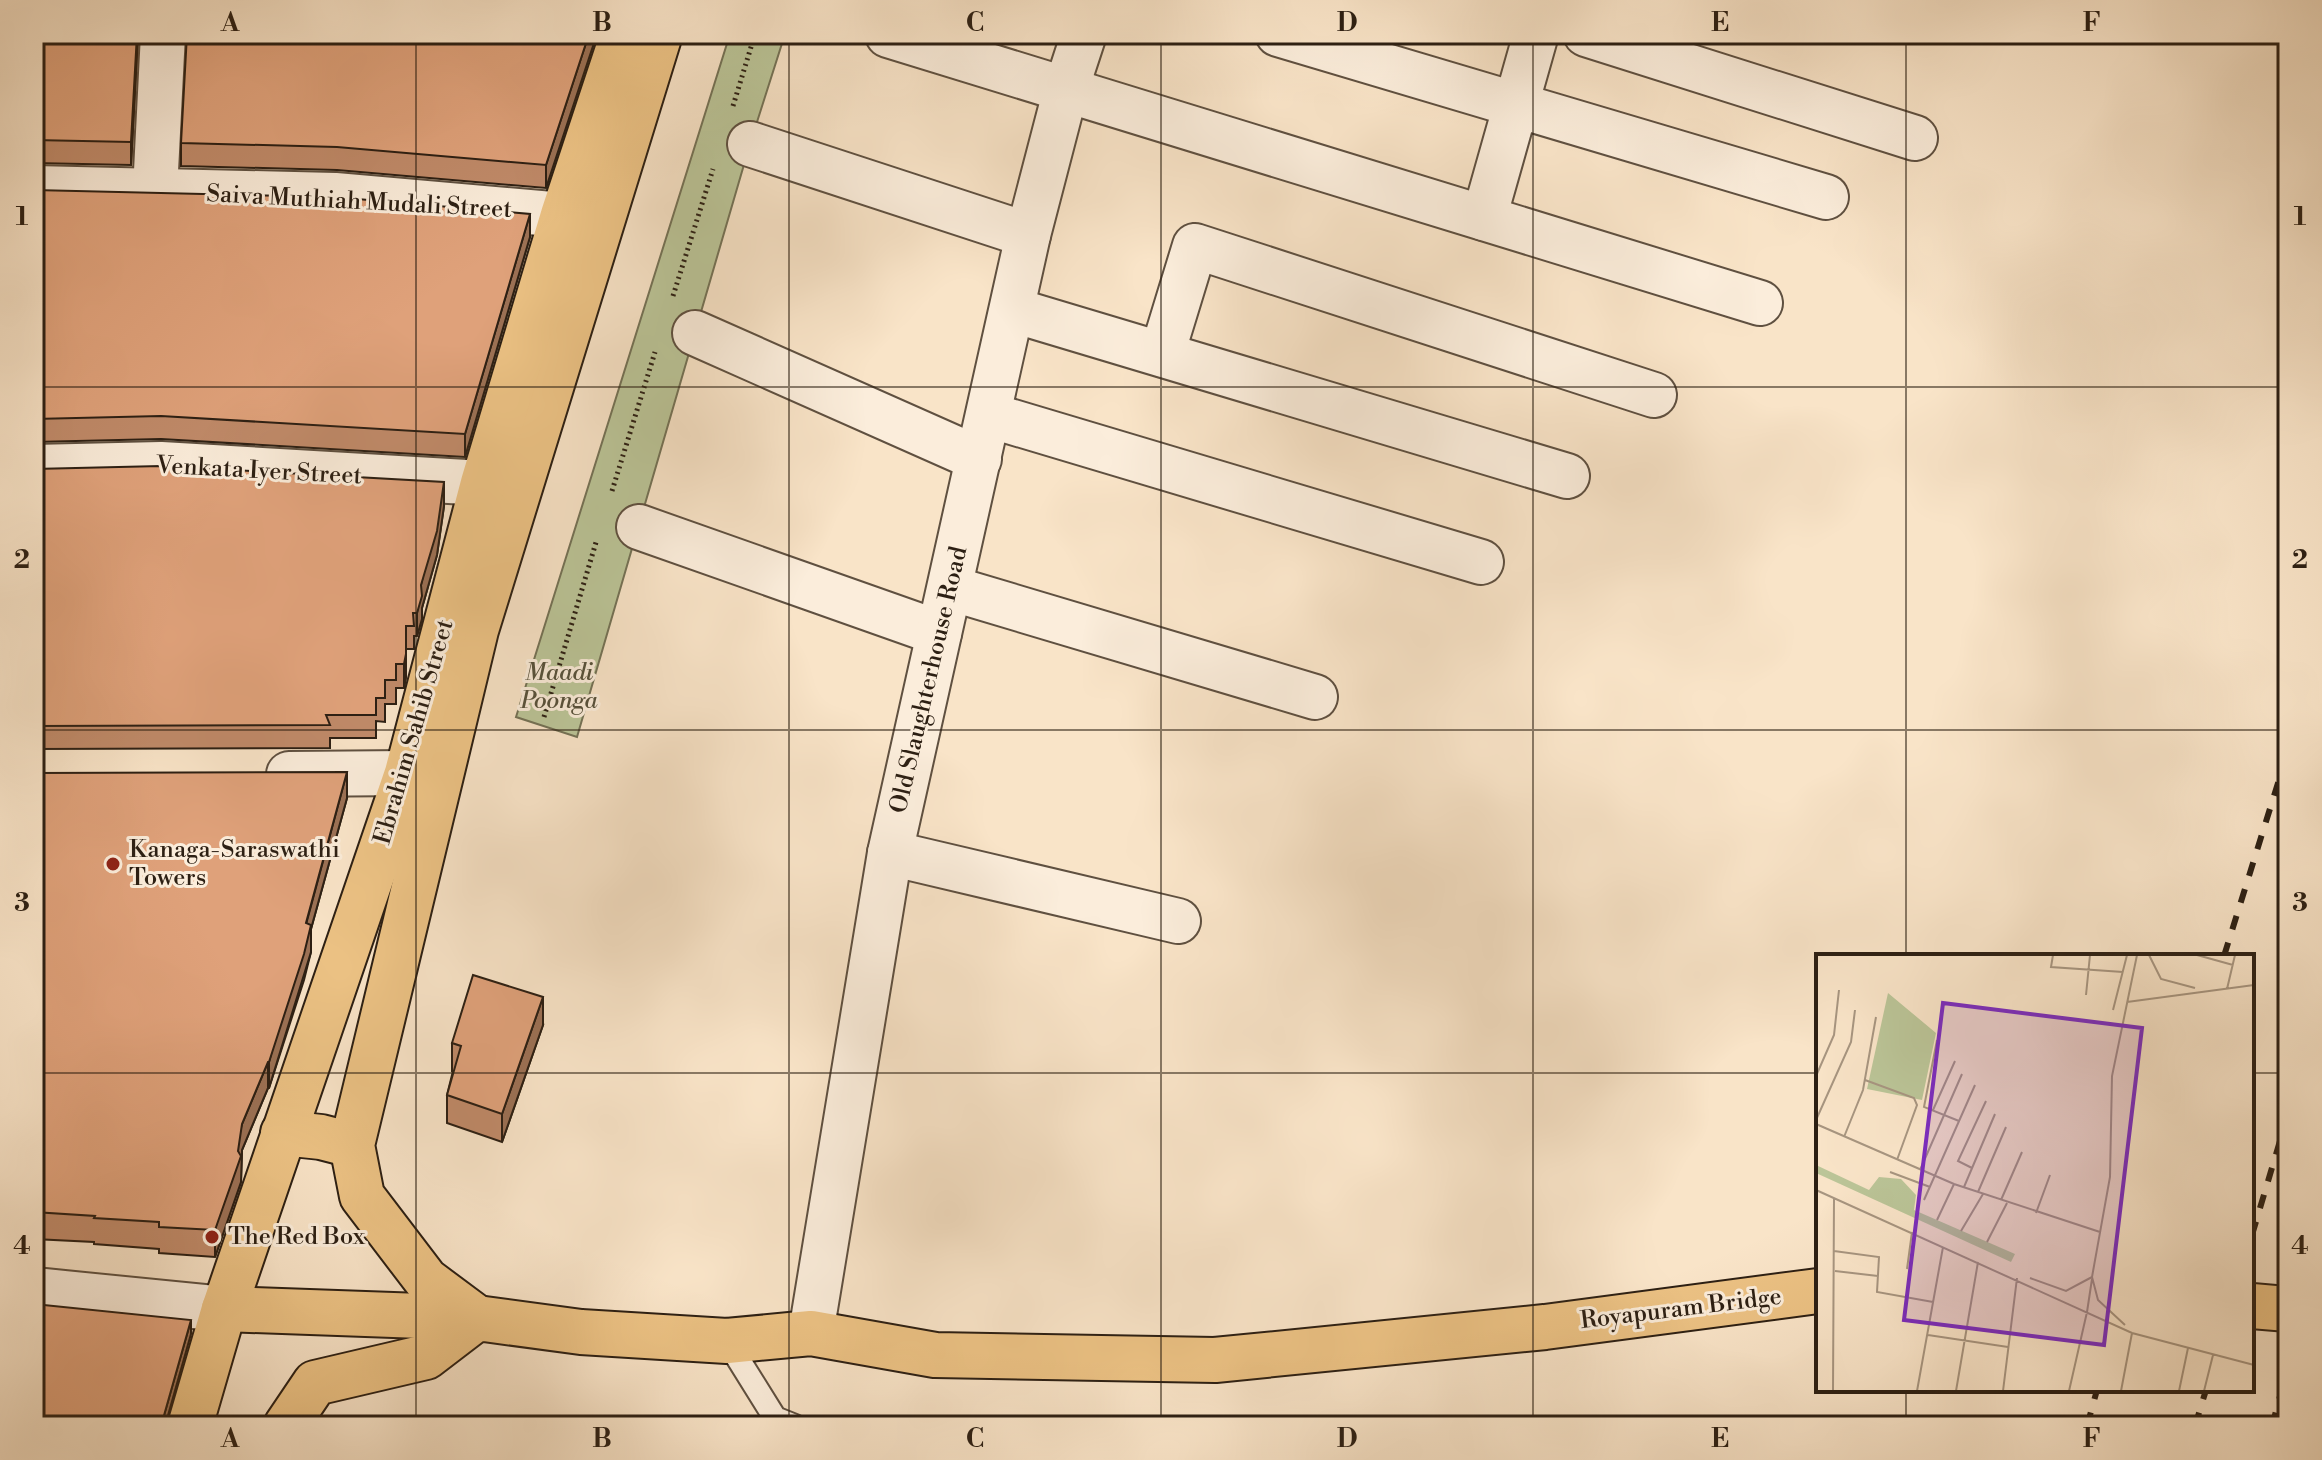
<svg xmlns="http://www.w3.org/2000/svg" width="2322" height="1460" viewBox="0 0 2322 1460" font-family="'Libre Bodoni',serif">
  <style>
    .green { fill: #bbc598; stroke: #747256; stroke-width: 2 }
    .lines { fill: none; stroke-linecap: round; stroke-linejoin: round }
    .service-casing { stroke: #5f5040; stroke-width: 26 }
    .minor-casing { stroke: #5f5040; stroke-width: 48 }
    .tertiary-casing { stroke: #5f5040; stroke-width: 48 }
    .primary-casing { stroke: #2c1f13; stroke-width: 48 }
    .path { stroke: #2c1f13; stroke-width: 5; stroke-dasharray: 2 4; stroke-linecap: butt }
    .service { stroke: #fbeddb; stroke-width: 22 }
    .minor { stroke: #fbeddb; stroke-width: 44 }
    .tertiary { stroke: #fbeddb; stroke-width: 44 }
    .primary { stroke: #ecc284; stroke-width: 44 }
    .rail { stroke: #2c1f13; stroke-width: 6; stroke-dasharray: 14 14; stroke-linecap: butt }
    .wall { fill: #c08a69; stroke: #2c1f13; stroke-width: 2 }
    .shaded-wall { fill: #9c7155; stroke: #2c1f13; stroke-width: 2 }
    .building { fill: #dfa17a; stroke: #2c1f13; stroke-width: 2 }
    .grid { fill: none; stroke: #2c1f13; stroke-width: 2; stroke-opacity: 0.55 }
    .poi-dot { fill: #8f2418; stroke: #fbeddb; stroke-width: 3 }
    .labels { text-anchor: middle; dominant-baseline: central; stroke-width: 6; stroke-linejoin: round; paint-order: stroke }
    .street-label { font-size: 24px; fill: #2c1f13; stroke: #fbeddb }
    .park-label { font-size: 24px; font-style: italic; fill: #57513b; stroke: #fbeddb }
    .poi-label { font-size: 24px; fill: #2c1f13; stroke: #fbeddb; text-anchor: start }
    .inset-road { fill: none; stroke: #a79580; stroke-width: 2 }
    .view { fill: #7b2cbf; fill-opacity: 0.15; stroke: #7b2cbf; stroke-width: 4 }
    .inset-edge { fill: none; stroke: #2c1f13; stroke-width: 4 }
    .neatline { fill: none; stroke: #2c1f13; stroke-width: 3 }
    .grid-label { font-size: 26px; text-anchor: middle; font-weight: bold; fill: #2c1f13 }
  </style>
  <rect width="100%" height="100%" fill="#f9e4c8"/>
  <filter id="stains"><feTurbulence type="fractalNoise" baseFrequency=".0025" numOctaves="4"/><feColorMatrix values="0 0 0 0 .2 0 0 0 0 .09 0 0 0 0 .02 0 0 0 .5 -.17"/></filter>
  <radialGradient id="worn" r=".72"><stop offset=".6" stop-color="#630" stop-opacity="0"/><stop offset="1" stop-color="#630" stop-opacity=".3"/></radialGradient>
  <!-- green -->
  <polygon class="green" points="730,34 785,34 750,144 577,737 516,717"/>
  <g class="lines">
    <defs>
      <polyline id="service" points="727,1341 775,1418 795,1426"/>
      <g id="minor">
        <polyline points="1278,34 1826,197"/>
        <polyline points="1586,34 1915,138"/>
        <polyline points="888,35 1760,303"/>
        <polyline points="750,144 1028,235"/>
        <polyline points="34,188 335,195 563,215"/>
        <polyline points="155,191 163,34"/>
        <polyline points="1484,218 1536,34"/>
        <polyline points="1013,310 1567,476"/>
        <polyline points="695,333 979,459"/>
        <polyline points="1162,354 1195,246 1654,395"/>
        <polyline points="989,415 1481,562"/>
        <polyline points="34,467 161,464 483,483"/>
        <polyline points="639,527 939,633"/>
        <polyline points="950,588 1315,697"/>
        <polyline points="289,774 407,773"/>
        <polyline points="890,853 1178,921"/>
        <polyline points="811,1333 890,853 1028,235 1066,89 1084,34"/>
      </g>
      <polyline id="tertiary" points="34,1290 224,1309"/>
      <g id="primary">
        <polyline points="283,1133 321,1137 352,1145"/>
        <polyline points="2252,1306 2288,1309"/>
        <polyline points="224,1309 477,1318"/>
        <polyline points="477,1318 426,1280 362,1196 352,1145 476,630 660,34"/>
        <polyline points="190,1426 224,1309 407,773 483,483 563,215 623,34"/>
        <polyline points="286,1426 315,1383 426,1357 477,1318 581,1332 727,1341 811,1333 935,1355 1215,1360 1545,1327 1818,1291"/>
      </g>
    </defs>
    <!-- service casing -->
    <use href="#service" class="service-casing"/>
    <!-- minor casing -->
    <use href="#minor" class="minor-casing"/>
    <!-- tertiary casing -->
    <use href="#tertiary" class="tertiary-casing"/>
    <!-- primary casing -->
    <use href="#primary" class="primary-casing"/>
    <!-- path -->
    <g class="path">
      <polyline points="733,106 755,34"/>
      <polyline points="673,296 713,169"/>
      <polyline points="612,491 655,352"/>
      <polyline points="544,717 597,539"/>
    </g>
    <!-- service -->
    <use href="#service" class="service"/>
    <!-- minor -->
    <use href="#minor" class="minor"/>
    <!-- tertiary -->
    <use href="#tertiary" class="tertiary"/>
    <!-- primary -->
    <use href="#primary" class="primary"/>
    <!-- rail -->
    <g class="rail">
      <polyline points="2224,956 2288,751"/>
      <polyline points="2252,1235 2288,1114"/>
      <polyline points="2087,1426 2097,1390"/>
      <polyline points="2195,1426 2206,1390"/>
      <polyline points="2272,1426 2288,1366"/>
    </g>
  </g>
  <!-- wall -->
  <g class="wall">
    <polygon points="34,34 138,34 131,165 34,163"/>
    <polygon points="597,34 546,188 337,170 181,166 181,143"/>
    <polygon points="34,190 530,237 465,457 161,439 34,442"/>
    <polygon points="34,469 444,506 437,555 422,608 422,619 417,636 414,636 414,649 406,649 406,677 404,688 396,688 396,704 385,704 385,722 376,721 376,738 330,738 330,748 34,749"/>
    <polygon points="34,773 347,798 311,929 311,952 304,980 269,1088 268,1088 242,1150 241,1182 215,1257 159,1253 159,1249 94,1244 94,1242 34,1239"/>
    <polygon points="543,1025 502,1142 447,1123 447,1095 453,1071 452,1071 452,1043"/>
  </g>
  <!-- shaded-wall -->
  <g class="shaded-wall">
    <polygon points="137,34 138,34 131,165 131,142"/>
    <polygon points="589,34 597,34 546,188 546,165"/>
    <polygon points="530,214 530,237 465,457 465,434"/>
    <polygon points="444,482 444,506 437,555 422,608 422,619 417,636 417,613 421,585"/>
    <polygon points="406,626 406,677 404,688 404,664"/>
    <polygon points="347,772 347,798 311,929 311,952 269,1088 269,1062"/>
    <polygon points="543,997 543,1025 502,1142 502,1114"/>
    <polygon points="268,1062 268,1088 242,1150 241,1182 215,1257 215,1230 242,1124"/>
    <polygon points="191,1320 191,1334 165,1426 161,1426"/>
  </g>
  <!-- building -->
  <g class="building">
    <polygon points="34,34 137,34 131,142 34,140"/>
    <polygon points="187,34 589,34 546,165 337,147 181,143"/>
    <polygon points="34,190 334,197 530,214 465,434 161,416 34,419"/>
    <polygon points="161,466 444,482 437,531 421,585 422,596 417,613 413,613 414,626 406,626 406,654 404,664 396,664 396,680 385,680 385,698 376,698 376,715 326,715 330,725 34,726 34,469"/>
    <polygon points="347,772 306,923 311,925 304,954 269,1062 268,1062 242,1124 238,1151 241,1156 215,1230 159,1227 159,1222 94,1218 95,1216 34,1212 34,773"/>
    <polygon points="473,975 543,997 502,1114 447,1095 461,1046 452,1043"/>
    <polygon points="34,1304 191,1320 161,1426 34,1426"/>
  </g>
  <!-- grid -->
  <path class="grid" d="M416,34V1426M789,34V1426M1161,34V1426M1533,34V1426M1906,34V956M34,387H2288M34,730H2288M34,1073H1818M2252,1073H2288M1906,1390V1426"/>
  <!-- markers -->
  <g class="poi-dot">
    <circle cx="113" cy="864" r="8"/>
    <circle cx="212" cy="1237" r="8"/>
  </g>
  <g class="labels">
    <!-- street labels -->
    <g class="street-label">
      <text transform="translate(359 202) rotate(3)">Saiva Muthiah Mudali Street</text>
      <text transform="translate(259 471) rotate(3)">Venkata Iyer Street</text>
      <text transform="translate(929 680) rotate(-77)">Old Slaughterhouse Road</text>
      <text transform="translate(414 732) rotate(-74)">Ebrahim Sahib Street</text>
      <text transform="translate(1681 1309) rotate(-7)">Royapuram Bridge</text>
    </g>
    <!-- park labels -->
    <g class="park-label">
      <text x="559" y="673">Maadi<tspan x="559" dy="28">Poonga</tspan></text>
    </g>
    <!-- poi labels -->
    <g class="poi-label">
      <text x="129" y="850">Kanaga-Saraswathi<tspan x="129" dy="28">Towers</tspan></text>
      <text x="228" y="1237">The Red Box</text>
    </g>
  </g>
  <!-- overview -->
  <g transform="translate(1816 954)">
    <rect width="438" height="438" fill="#f9e4c8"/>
    <path d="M72,39L120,79L106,146L51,135ZM0,211L53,236L63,223L85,225L100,241L98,256L199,300L195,308L0,219Z" fill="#bbc598"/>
    <path class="inset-road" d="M237,1L235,13L307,18M333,1L345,25L379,34M381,1L417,11M411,35L419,1M270,41L274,1M311,48L438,31M297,56L311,1M121,86L108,153L143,167M0,122L18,81L23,36M49,126L98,144L101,151L81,206M117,156L139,107M0,166L35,88L39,56M0,170L138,230L284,278M28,183L47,136L60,63M156,214L142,207L170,147M104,216L146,120M74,218L114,233M148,233L179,160M0,236L316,379L438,411M162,238L190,173M108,246L159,131M185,246L206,198M220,259L234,221M121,266L138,230M145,277L167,240M171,288L191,249M18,297L63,303L61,338L117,348M91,315L96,278M19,317L62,322M214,324L250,337L276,323M271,358L276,325M309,371L282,346L276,323L294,223L296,122L321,1M112,381L192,393M17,437L18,244M101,437L127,293M140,437L162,308M187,437L201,324M253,437L271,358M305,437L316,379M363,437L372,394M388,437L397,401"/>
    <path class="view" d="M127,49L326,74L288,391L88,366Z"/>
    <rect width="438" height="438" class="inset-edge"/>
  </g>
  <!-- margin -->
  <rect width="2322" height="1460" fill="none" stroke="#f9e4c8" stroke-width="88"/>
  <rect x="44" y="44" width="2234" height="1372" class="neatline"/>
  <g class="grid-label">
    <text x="230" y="31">A</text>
    <text x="602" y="31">B</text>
    <text x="975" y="31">C</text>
    <text x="1347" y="31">D</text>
    <text x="1720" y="31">E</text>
    <text x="2092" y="31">F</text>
    <text x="22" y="225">1</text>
    <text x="2300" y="225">1</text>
    <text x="22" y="568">2</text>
    <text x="2300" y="568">2</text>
    <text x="22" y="911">3</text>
    <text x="2300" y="911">3</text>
    <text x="22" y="1254">4</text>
    <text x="2300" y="1254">4</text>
    <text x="230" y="1447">A</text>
    <text x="602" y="1447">B</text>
    <text x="975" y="1447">C</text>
    <text x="1347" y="1447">D</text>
    <text x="1720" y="1447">E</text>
    <text x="2092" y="1447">F</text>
  </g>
  <rect width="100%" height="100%" filter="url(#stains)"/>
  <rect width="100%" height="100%" fill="url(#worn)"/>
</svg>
